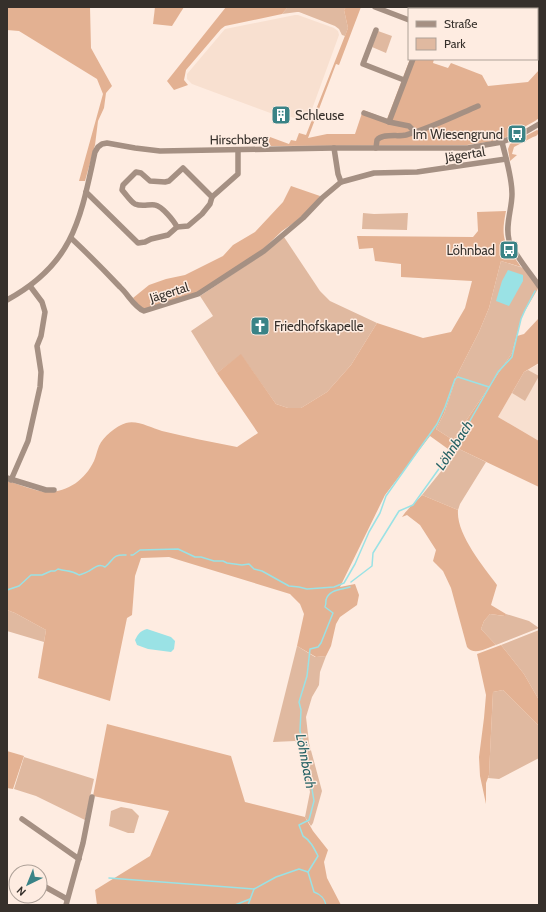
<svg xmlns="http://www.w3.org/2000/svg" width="546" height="912" viewBox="0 0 546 912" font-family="Cabin,sans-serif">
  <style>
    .built { fill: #f8e0d0 }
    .green { fill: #e0b9a0 }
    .forest { fill: #e3b192 }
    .water { fill: #9ae2e5 }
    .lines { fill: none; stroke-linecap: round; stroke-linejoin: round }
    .stream { stroke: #9ae2e5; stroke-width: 1.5 }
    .minor { stroke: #a59083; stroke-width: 5.5 }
    .labels { text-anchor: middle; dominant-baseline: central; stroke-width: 3; stroke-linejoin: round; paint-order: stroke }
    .poi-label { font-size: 13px; fill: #36302b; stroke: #feece1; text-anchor: start }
    .street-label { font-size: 13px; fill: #36302b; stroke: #feece1 }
    .water-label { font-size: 14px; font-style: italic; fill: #246063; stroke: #feece1 }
  </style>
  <rect width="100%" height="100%" fill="#feece1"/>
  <!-- built -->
  <g class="built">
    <polygon points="295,15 298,15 334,28 338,31 339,35 311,112 307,119 300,120 288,116 276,121 274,117 273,114 192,84 187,79 187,74 225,29"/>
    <polygon points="539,364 539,441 498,417 524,372"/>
  </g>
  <!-- green -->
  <g class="green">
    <polygon points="288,7 346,7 344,10 348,28 345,36 342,35 339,29 335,26 299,12 297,12 282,14"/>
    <polygon points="378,31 392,36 386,53 372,47"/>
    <polygon points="363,213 374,214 408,213 407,230 362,229"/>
    <polygon points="284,237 320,291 330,301 377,323 351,365 327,392 301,408 288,408 276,404 241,355 217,373 191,331 213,316 200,296 266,252"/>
    <polygon points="501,261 527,269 539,287 522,316 512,353 453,440 436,429 444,414 457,375 479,332 489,308"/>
    <polygon points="528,370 539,376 525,401 512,393 524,372"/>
    <polygon points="459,449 486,462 460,504 458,510 422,495"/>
    <polygon points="7,610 15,613 46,630 44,642 7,631"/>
    <polygon points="490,614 504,616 506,614 529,621 539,628 496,645 481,629 484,621"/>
    <polygon points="539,630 539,700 524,674 501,645"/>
    <polygon points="297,646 315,657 326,656 320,672 319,685 312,697 306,717 309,743 322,791 313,823 311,826 305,817 310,792 301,745 295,741 273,742"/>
    <polygon points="503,690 539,726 539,758 499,779 488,778 489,775 493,692"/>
    <polygon points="24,757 94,779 85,820 36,796 14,789"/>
    <polygon points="121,807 132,809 139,816 134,833 128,833 109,826 111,811"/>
  </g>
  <!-- forest -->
  <g class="forest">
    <polygon points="7,7 90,7 91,48 112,86 106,93 104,108 98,121 95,145 85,181 79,181 103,94 97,79 19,31 7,30"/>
    <polygon points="155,7 184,7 172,26 153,24"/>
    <polygon points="226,7 288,7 282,14 225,26 221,29 186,70 184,80 188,85 174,90 167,81"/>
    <polygon points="346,7 361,7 339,65 336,64 308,138 327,134 355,134 363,110 387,119 410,59 434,59 433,63 448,68 451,63 482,75 488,86 528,82 539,70 539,118 535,121 501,140 467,145 271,146 268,141 270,137 289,144 291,140 296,141 299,133 306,135 348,28 344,10"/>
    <polygon points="537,130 539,131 539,133 536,136 533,137 514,147 512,154 517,155 510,161 508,149 510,144"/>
    <polygon points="291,186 320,196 312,207 295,222 282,231 260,252 197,293 147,309 141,308 133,298 149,285 166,279 185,275 223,256 233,245 255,232 283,202"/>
    <path d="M506,211C500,240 505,244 521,267L501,261L489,308L479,332L457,375L444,414L436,429L453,440L512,353L517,336L524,334L539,318V344L538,346L539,348V363L524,372L498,417L539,441V487L459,449L455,454L430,436L385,495L340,587L355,584L359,595L357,605L340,617L336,624L331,646L326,656L316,657L297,646L304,614L300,604L290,594L169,557L141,558L135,576L132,615L127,618L110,701L38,678L46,630L15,613L7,610V481C18,484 35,491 45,492C67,493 85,480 94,461C96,456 97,451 99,446C103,437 116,426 126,423C138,420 151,428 162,431C186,437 212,442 237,447L258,433L217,373L241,354L276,404L288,408H301L327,392L351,365L377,323L423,338L451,332L465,308L472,281L401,277V264L375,261L373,248L359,249L357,236L473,237L478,231L477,212Z"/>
    <path d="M422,495L458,510C456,534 483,566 497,585L491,605L506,614L505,616L490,614L484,621L481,629L496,645C487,648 474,656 467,647L451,588L443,571L433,561L436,550L420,525L407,515L402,517C407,509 415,503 422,495Z"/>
    <polygon points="501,645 524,674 539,700 539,726 503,690 493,692 489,775 486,783 486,804 480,776 479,757 484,718 486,695 477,654"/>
    <polygon points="107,724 231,756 245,802 305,817 313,831 328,850 324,862 327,878 341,905 97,905 95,890 150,856 169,811 93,796"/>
    <polygon points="7,751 24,756 13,789 7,788"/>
  </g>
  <!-- water -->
  <g class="water">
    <polygon points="508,270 523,275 523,281 509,306 496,301 502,281"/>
    <path d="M147,629L171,637L175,641L174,649L171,652L148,649L137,645L135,640C138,634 140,631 147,629Z"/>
  </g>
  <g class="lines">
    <!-- stream -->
    <g class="stream">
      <polyline points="131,555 133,555 140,550 178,549 195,557 201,557 214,561 223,561 227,563 242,565 249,564 254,569 262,571 289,586 299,587 307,589 334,587 344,583 355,564 369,532 380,513 386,496 437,424 445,407 455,379 458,377 489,387"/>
      <polyline points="351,582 372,566 373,553 399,511 413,505 456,445 498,372 512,357 521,319 525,310 535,291"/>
      <path d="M7,590L19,586L31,575H42L51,571H55L58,569C67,572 70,569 79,575C82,574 86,573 89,571C95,568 98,563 105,567C114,560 112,554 126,555"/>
      <path d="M308,872L314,892C320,894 325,899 326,905"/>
      <polyline points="109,878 254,889"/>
      <polyline points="235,905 250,899"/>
      <path d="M248,905L254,889L276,877L299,869L308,872L318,856C314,848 310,840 303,836L299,825L309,820L314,801L308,765L300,731L301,710L299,702L307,676L310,649L318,647L321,643L333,613L325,607C326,605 326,602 326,600C329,589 342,590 350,587"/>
    </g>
    <!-- minor -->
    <g class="minor">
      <polyline points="375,7 409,20"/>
      <polyline points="376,30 363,64 404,80"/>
      <polyline points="364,113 389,122 413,59"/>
      <polyline points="389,122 409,126 415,132"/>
      <path d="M502,142C506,159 512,177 512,194C512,209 505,225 509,240C513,253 531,274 539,286"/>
      <polyline points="334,148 338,174 341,182"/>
      <path d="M376,148L377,140C383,133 398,137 406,135C431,128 455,116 478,106"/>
      <polyline points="86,192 138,243 145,242 151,239 168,235 177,227 188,226 202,214 210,204 212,197 238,174 238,150"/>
      <path d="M177,227C174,221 162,206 155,205C149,204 142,207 135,204C130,201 126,194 122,190L123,185L136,172L141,173L150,181L165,182L169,181L183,168L212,197"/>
      <path d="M71,238C88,254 104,270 120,287C128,294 134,307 144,311L198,294L264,251L303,218L322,198L341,182L374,173L417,172L506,159"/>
      <path d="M7,300C73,264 80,221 95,152L98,147L102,144L107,143L135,148L160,151L334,148H468L502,142L522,134L539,124"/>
      <polyline points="7,478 46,490 54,490"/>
      <polyline points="11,480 28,441 40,387 41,372 37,346 41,336 45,312 42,302 30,286"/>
      <polyline points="22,819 79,859"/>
      <polyline points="40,884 67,899"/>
      <polyline points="66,905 83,843 92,797"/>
    </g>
  </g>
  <!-- icons -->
  <defs>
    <symbol id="building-square" viewBox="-11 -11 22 22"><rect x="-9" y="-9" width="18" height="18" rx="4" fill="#3a8386" stroke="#feece1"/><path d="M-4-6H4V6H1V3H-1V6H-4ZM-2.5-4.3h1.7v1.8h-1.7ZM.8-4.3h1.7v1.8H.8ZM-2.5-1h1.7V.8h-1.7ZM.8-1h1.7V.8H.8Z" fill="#fff"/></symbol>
    <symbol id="bus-square" viewBox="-11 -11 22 22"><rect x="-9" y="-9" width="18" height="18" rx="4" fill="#3a8386" stroke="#feece1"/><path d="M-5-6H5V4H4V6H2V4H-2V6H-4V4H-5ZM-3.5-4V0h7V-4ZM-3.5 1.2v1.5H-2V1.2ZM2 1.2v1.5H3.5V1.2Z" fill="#fff"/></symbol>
    <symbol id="church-square" viewBox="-11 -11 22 22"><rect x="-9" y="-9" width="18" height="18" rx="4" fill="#3a8386" stroke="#feece1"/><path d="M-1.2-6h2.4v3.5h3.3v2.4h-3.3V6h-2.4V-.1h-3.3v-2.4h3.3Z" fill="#fff"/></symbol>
  </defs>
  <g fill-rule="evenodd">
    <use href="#building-square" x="270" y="104" width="22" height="22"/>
    <use href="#bus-square" x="506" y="123" width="22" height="22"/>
    <use href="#bus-square" x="498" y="239" width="22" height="22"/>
    <use href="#church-square" x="249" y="315" width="22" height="22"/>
  </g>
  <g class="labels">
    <!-- poi labels -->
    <g class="poi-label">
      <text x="295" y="115">Schleuse</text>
      <text x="503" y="134" text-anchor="end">Im Wiesengrund</text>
      <text x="495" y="250" text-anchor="end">Löhnbad</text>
      <text x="274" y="326">Friedhofskapelle</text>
    </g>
    <!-- street labels -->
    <g class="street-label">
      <text transform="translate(239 139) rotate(-1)">Hirschberg</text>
      <text transform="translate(465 154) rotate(-9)">Jägertal</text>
      <text transform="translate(169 292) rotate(-17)">Jägertal</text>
    </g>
    <!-- water labels -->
    <g class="water-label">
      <text transform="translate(454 445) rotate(-57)">Löhnbach</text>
      <text transform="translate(306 761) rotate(79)">Löhnbach</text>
    </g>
  </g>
  <!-- border -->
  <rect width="546" height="912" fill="none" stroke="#36302b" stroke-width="16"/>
  <!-- legend -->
  <rect x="408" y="8" width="130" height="52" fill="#feece1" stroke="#aea198"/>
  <rect x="416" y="21" width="20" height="6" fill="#a59083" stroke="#aea198"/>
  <text x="444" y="28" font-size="12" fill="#36302b">Straße</text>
  <rect x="416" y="38" width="20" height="12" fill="#e0b9a0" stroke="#aea198"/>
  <text x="444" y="48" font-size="12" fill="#36302b">Park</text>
  <!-- north arrow -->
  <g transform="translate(28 884) rotate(223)"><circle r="19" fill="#feece1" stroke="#aea198"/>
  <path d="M0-3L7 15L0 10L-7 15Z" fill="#3a8386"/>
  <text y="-6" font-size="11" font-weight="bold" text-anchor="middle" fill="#36302b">N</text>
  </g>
</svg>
